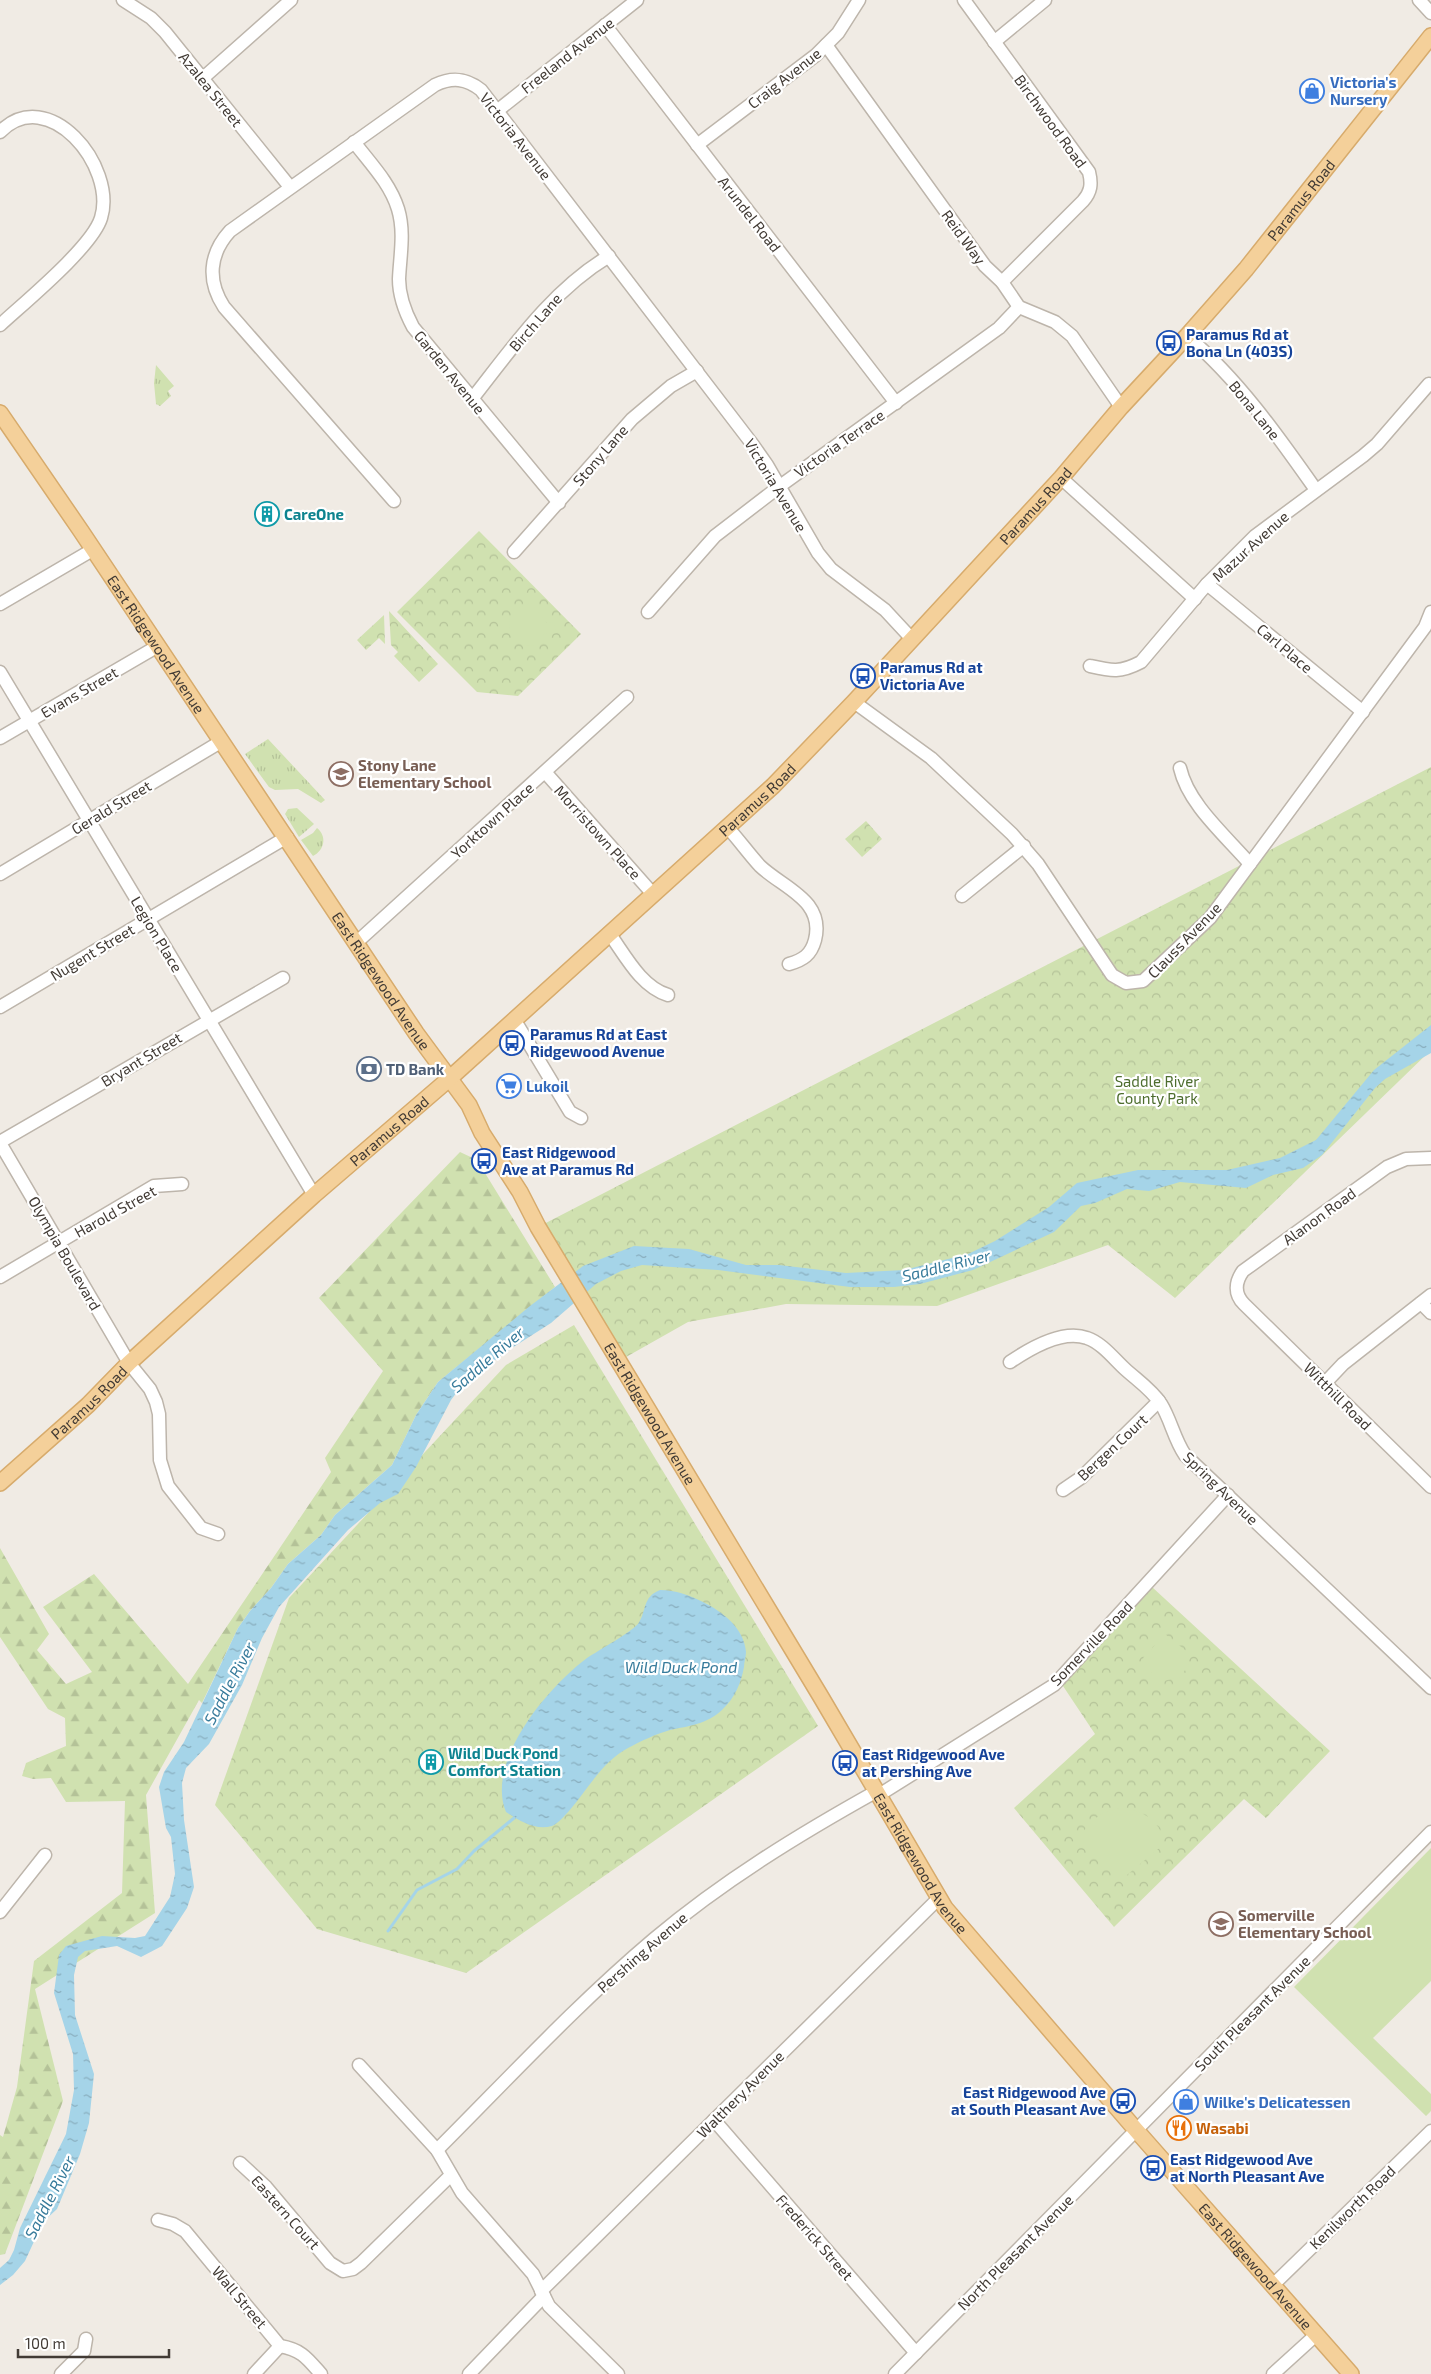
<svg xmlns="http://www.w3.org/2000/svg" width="1431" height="2374" viewBox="0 0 1431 2374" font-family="'Exo 2',sans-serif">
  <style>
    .grass { fill: url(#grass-tufts) }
    .forest { fill: url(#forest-firs) }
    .park { fill: url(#park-crowns) }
    .garden { fill: #d0e1b0 }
    .water { fill: url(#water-ripples) }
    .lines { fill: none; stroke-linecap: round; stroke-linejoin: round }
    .stream { stroke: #a5d4e8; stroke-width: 3 }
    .minor-casing { stroke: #bdb5ab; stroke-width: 15 }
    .major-casing { stroke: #d7ab6c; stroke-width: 18 }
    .minor { stroke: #fff; stroke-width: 12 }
    .major { stroke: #f4d09a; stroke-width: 15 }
    .labels { text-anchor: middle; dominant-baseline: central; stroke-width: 4.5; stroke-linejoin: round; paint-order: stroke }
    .street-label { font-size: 15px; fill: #423b35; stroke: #fff }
    .shop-label { font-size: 15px; font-weight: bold; fill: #366cbe; stroke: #fff; text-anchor: start }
    .transit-label { font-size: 15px; font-weight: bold; fill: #164399; stroke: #fff; text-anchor: start }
    .culture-label { font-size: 15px; font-weight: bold; fill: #0d838f; stroke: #fff; text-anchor: start }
    .education-label { font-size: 15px; font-weight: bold; fill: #785e54; stroke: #fff; text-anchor: start }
    .service-label { font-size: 15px; font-weight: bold; fill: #4e5e75; stroke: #fff; text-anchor: start }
    .park-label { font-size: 15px; fill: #4d6d2e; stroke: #fff }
    .food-label { font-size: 15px; font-weight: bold; fill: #c56008; stroke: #fff; text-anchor: start }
    .water-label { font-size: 16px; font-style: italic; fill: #377b9b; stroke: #fff }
  </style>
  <defs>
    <pattern id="grass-tufts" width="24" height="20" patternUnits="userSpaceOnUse" patternTransform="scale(1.25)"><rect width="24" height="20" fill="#d0e1b0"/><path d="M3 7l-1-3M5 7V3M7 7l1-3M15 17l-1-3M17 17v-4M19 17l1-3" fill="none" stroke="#b4c298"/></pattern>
    <pattern id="forest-firs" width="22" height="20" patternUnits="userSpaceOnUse" patternTransform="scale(1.25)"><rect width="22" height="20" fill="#d0e1b0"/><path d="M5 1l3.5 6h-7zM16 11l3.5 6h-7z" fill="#b4c298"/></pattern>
    <pattern id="park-crowns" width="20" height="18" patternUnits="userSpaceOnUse" patternTransform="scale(1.25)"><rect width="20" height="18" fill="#d0e1b0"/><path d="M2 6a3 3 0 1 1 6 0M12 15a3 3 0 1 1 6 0" fill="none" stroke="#b4c298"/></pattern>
    <pattern id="water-ripples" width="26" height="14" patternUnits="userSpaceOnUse" patternTransform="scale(1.25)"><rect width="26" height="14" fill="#a5d4e8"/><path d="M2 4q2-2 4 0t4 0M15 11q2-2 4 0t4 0" fill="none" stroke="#88adbd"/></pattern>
  </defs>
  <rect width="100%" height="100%" fill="#f0ebe4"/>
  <!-- grass -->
  <g class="grass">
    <polygon points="156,365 174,386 168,391 171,396 160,406 156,404 154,383"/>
    <polygon points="268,739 325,800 321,803 298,789 275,790 269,787 245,754"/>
    <polygon points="297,808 314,824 299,837 285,814 288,809"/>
    <path d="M317,828C327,836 325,850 313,856L301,840L313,833Z"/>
  </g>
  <!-- forest -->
  <polygon class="forest" points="460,1152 477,1160 555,1287 438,1382 416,1415 392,1465 335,1515 321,1535 288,1564 271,1588 250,1611 238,1628 202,1703 199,1700 146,1795 155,1913 35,1989 63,2101 5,2254 0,2255 0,2135 3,2137 17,2087 34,1961 122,1893 125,1801 66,1802 51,1778 33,1779 22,1776 26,1763 66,1746 65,1718 48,1709 0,1637 0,1548 49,1634 37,1650 66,1684 92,1672 43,1607 94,1574 188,1684 331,1472 325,1458 383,1371 319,1298"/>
  <!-- park -->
  <g class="park">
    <polygon points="479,531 581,634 518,696 477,692 397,612"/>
    <polygon points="389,611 438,664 419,682 394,656 398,652 391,645"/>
    <polygon points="384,615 385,644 379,638 366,650 357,640"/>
    <polygon points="1431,767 1431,1050 1175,1298 1108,1245 937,1306 786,1304 688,1322 619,1361 538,1227"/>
    <polygon points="866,821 882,839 862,857 845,839"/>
    <polygon points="574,1325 818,1726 466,1973 317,1929 215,1805 289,1598 506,1365"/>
    <polygon points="1152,1587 1330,1751 1266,1818 1244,1799 1114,1927 1014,1808 1095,1734 1061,1683"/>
  </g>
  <!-- garden -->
  <g class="garden">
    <polygon points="531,603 547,623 553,622 557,633 544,634 533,646 523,645 510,631 509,619 520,607"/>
    <polygon points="1165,1634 1190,1654 1188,1665 1181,1677 1163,1681 1153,1676 1143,1658"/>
    <path d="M1121,1808C1140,1808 1165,1823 1163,1845L1121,1880L1080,1841C1084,1822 1103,1811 1121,1808Z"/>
    <polygon points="1431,1848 1431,1981 1373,2038 1431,2094 1431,2111 1426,2116 1294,1987"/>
  </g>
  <!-- water -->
  <g class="water">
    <polygon points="1431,1025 1431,1053 1385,1079 1375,1088 1322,1155 1303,1168 1273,1175 1246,1188 1180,1182 1149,1191 1127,1189 1095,1203 1081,1206 1054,1232 973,1270 920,1284 894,1287 850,1287 718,1270 642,1265 621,1271 596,1284 551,1323 504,1353 460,1388 451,1400 416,1467 398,1494 380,1503 348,1530 279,1607 262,1638 242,1685 209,1744 186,1768 182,1783 184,1820 194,1887 187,1908 162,1946 141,1957 117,1946 85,1951 78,1957 74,1975 75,2015 94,2074 89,2123 80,2154 57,2209 43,2222 25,2261 13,2275 0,2285 0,2268 9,2260 14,2250 20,2228 66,2134 74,2090 73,2054 54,1993 59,1955 66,1946 102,1936 135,1938 145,1936 170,1897 175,1874 171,1837 166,1828 159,1787 164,1772 184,1742 238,1628 250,1611 271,1588 288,1564 321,1535 335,1515 392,1465 416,1415 438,1382 530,1306 583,1266 634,1246 689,1249 746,1265 779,1265 846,1273 904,1270 968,1254 995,1241 1049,1207 1077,1183 1138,1170 1227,1170 1280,1158 1316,1140 1374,1070"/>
    <path d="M660,1590C676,1590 689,1595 703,1602C723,1612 744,1628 746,1652C746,1657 744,1662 744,1667C741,1683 735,1698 722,1710C707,1724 689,1726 670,1730C656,1734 641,1741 628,1748C603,1761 587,1790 569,1811C564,1816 559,1823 552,1826C536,1831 519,1821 506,1812C485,1761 548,1687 587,1658C598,1651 631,1632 638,1624C647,1611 642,1597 660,1590Z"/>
  </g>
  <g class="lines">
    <!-- stream -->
    <polyline class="stream" points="388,1931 417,1890 457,1869 474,1851 514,1818"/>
    <defs>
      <g id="minor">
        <polyline points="123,0 151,18 165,32 290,187"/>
        <path d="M964,0L1089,172C1092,184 1091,192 1083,201L1002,282"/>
        <polyline points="1419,0 1431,13"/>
        <polyline points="605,25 896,403"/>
        <polyline points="994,42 1045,0"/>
        <polyline points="826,45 985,266 1002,282 1019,307 1055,322 1072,336 1121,407"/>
        <polyline points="203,78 291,0"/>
        <polyline points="497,111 637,0"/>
        <path d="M0,132C48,83 117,166 101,218C92,247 25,302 0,325"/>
        <path d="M354,142C370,163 390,183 398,209C405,232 400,256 399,279C399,296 405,312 413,327L559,503"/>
        <polyline points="697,145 816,55 838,33 859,0"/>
        <path d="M1187,336C1238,379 1278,436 1316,490"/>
        <path d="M472,399C513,347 551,291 609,256"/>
        <polyline points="1061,478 1195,599"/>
        <path d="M394,501L224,307C207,281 209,254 230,231L435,85C452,77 466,78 481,90L753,445L767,465L818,553L831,569L885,610L911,638"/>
        <polyline points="514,552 632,419 671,386 697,371"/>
        <polyline points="1207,584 1363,712"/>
        <polyline points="0,604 94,549"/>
        <polyline points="648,612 715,536 780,486 999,328 1019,307"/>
        <path d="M1090,666C1112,671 1120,673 1141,662L1207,584L1255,536L1363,456L1377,444L1429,384"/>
        <polyline points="0,672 314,1195"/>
        <polyline points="854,702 931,758 1012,834 1038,864 1112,975 1126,983 1143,981 1210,918 1425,627 1431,612"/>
        <polyline points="0,738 158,646"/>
        <path d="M1180,768C1188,804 1226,836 1250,864"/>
        <polyline points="545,772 652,893"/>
        <path d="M728,828C739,840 749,854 760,866C783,888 825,900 815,940C811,955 803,960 789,964"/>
        <polyline points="0,874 222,741"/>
        <polyline points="962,896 1024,846"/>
        <path d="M609,933C625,955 641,987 668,995"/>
        <polyline points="357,942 627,697"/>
        <polyline points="0,1007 287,837"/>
        <polyline points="514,1019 570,1112 581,1118"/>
        <polyline points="0,1142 283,978"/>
        <polyline points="0,1143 129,1363 150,1389 156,1402 159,1414 160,1460 168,1486 201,1528 218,1534"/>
        <path d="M1431,1158L1406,1159L1387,1167L1243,1271C1235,1282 1234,1294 1244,1304L1431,1487"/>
        <polyline points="0,1277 154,1186 182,1184"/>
        <polyline points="1421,1303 1431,1313"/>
        <path d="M1010,1362C1029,1349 1063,1329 1087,1338C1102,1343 1114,1359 1125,1369C1137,1380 1152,1390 1161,1404C1171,1420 1174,1439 1185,1455L1431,1688"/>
        <polyline points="1325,1383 1343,1364 1431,1295"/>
        <polyline points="1063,1490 1082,1477 1159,1401"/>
        <polyline points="879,1795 1054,1685 1228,1495"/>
        <polyline points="0,1912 45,1855"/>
        <polyline points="359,2065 437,2150 462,2193 533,2274 549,2306 618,2374"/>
        <polyline points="714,2120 916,2353"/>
        <path d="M437,2150C508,2079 577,2004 654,1939C723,1881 798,1835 877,1791"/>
        <polyline points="240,2163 266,2187 330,2263 343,2271 353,2269 361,2263 451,2175"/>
        <path d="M158,2220L173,2224L185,2231L280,2346C302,2350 307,2358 321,2374"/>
        <polyline points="1274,2284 1431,2131"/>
        <polyline points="541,2291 939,1898"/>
        <polyline points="61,2374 84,2351 86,2339"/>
        <polyline points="254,2374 280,2346"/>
        <polyline points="469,2374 544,2296"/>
        <polyline points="895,2374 1431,1832"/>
        <polyline points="1273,2374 1317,2334"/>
      </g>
      <g id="major">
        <path id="s1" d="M0,413L81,531L416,1033L469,1105L482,1133L520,1192L538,1227L821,1697L945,1908L1136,2130L1351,2374"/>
        <path id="s2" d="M0,1483L88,1405L129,1363L314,1195L449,1079L773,786L854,702L1061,478L1121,407L1187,336L1246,269L1431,36"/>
      </g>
    </defs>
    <!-- minor casing -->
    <use href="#minor" class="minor-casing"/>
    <!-- major casing -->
    <use href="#major" class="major-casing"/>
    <!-- minor -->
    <use href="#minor" class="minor"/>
    <!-- major -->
    <use href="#major" class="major"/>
  </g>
  <!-- icons -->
  <defs>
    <symbol id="shop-ring" viewBox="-11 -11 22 22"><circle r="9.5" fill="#fff" stroke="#3f7fe0" stroke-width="1.5"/><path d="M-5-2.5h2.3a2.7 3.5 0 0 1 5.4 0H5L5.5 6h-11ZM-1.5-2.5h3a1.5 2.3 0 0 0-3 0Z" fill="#3f7fe0"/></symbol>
    <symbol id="bus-ring" viewBox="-11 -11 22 22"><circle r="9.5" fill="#fff" stroke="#1a4fb4" stroke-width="1.5"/><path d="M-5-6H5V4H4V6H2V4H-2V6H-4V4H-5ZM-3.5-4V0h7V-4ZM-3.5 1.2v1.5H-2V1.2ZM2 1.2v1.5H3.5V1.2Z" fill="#1a4fb4"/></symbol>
    <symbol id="building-ring" viewBox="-11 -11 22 22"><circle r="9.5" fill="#fff" stroke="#0f9aa8" stroke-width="1.5"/><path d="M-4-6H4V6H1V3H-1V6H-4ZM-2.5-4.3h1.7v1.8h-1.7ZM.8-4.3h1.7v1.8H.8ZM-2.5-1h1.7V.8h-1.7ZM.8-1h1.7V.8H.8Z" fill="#0f9aa8"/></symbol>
    <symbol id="school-ring" viewBox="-11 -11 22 22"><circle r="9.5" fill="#fff" stroke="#8d6e63" stroke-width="1.5"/><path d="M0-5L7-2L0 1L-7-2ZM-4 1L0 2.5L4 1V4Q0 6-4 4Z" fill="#8d6e63"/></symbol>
    <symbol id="bank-ring" viewBox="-11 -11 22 22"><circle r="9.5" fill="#fff" stroke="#5c6f8a" stroke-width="1.5"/><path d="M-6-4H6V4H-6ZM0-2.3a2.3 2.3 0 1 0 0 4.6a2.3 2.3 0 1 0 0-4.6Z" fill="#5c6f8a"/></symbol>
    <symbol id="supermarket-ring" viewBox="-11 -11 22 22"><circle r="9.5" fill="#fff" stroke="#3f7fe0" stroke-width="1.5"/><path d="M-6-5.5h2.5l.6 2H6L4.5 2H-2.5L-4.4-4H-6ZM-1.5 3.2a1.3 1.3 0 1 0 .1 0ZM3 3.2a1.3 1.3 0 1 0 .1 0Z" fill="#3f7fe0"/></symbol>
    <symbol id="restaurant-ring" viewBox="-11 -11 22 22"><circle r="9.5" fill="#fff" stroke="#e8710a" stroke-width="1.5"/><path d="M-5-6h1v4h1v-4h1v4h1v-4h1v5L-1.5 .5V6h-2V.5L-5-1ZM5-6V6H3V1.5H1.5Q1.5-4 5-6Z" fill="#e8710a"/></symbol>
  </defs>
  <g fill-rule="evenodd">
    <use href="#shop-ring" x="1298" y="77" width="28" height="28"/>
    <use href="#bus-ring" x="1155" y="329" width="28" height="28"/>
    <use href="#building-ring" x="253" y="500" width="28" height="28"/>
    <use href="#bus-ring" x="849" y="662" width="28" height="28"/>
    <use href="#school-ring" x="327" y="760" width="28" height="28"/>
    <use href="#bus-ring" x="498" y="1029" width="28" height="28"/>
    <use href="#bank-ring" x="355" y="1055" width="28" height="28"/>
    <use href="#supermarket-ring" x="495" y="1072" width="28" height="28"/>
    <use href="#bus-ring" x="470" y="1147" width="28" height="28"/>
    <use href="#building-ring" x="417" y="1748" width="28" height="28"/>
    <use href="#bus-ring" x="831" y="1749" width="28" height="28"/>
    <use href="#school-ring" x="1207" y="1910" width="28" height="28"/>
    <use href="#bus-ring" x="1109" y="2087" width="28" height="28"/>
    <use href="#shop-ring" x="1172" y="2088" width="28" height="28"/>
    <use href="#restaurant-ring" x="1165" y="2114" width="28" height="28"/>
    <use href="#bus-ring" x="1139" y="2154" width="28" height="28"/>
  </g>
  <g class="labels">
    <!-- street labels -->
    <g class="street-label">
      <text transform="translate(567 55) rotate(-38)">Freeland Avenue</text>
      <text transform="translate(784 78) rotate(-38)">Craig Avenue</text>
      <text transform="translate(211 89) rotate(51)">Azalea Street</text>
      <text transform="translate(1051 121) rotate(54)">Birchwood Road</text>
      <text transform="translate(516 136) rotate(52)">Victoria Avenue</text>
      <text stroke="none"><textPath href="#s2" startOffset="1830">Paramus Road</textPath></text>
      <text transform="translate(750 214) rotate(52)">Arundel Road</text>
      <text transform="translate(964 237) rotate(54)">Reid Way</text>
      <text transform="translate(535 322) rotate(-49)">Birch Lane</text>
      <text transform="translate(450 372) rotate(51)">Garden Avenue</text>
      <text transform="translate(1255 410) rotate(51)">Bona Lane</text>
      <text transform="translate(839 443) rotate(-35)">Victoria Terrace</text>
      <text transform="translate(600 455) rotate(-49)">Stony Lane</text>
      <text transform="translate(776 485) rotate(59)">Victoria Avenue</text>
      <text stroke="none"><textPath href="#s2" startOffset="1425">Paramus Road</textPath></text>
      <text transform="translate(1250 546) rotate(-42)">Mazur Avenue</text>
      <text stroke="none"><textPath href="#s1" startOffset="279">East Ridgewood Avenue</textPath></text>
      <text transform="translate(1285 648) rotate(40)">Carl Place</text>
      <text transform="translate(79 692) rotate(-30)">Evans Street</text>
      <text stroke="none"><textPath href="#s2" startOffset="1020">Paramus Road</textPath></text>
      <text transform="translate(111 807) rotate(-31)">Gerald Street</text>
      <text transform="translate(492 820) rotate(-42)">Yorktown Place</text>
      <text transform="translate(598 832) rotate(48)">Morristown Place</text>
      <text transform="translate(157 934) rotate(59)">Legion Place</text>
      <text transform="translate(1184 940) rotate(-46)">Clauss Avenue</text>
      <text transform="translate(92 952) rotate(-31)">Nugent Street</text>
      <text stroke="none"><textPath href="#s1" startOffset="684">East Ridgewood Avenue</textPath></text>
      <text transform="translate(141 1059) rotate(-31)">Bryant Street</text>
      <text stroke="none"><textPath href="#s2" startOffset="525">Paramus Road</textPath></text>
      <text transform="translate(115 1211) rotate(-29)">Harold Street</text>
      <text transform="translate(1319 1216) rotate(-36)">Alanon Road</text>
      <text transform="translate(65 1253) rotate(60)">Olympia Boulevard</text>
      <text transform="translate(1338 1396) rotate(45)">Witthill Road</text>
      <text stroke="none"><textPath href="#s2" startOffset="120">Paramus Road</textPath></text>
      <text stroke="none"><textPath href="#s1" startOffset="1194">East Ridgewood Avenue</textPath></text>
      <text transform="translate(1112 1447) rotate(-43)">Bergen Court</text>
      <text transform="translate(1221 1488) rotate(44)">Spring Avenue</text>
      <text transform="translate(1091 1643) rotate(-46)">Somerville Road</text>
      <text stroke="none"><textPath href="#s1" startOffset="1719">East Ridgewood Avenue</textPath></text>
      <text transform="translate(642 1952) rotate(-41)">Pershing Avenue</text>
      <text transform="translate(1252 2013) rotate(-45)">South Pleasant Avenue</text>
      <text transform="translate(740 2094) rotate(-45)">Walthery Avenue</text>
      <text transform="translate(1352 2207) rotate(-44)">Kenilworth Road</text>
      <text transform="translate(286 2212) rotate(48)">Eastern Court</text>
      <text transform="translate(815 2237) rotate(49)">Frederick Street</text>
      <text transform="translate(1015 2252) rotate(-45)">North Pleasant Avenue</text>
      <text stroke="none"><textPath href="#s1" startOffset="2244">East Ridgewood Avenue</textPath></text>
      <text transform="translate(240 2297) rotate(50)">Wall Street</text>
    </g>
    <!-- shop labels -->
    <g class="shop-label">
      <text x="1330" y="82">Victoria's<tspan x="1330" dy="17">Nursery</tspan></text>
      <text x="526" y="1086">Lukoil</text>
      <text x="1204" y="2102">Wilke's Delicatessen</text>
    </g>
    <!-- transit labels -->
    <g class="transit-label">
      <text x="1186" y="334">Paramus Rd at<tspan x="1186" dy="17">Bona Ln (403S)</tspan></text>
      <text x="880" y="667">Paramus Rd at<tspan x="880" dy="17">Victoria Ave</tspan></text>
      <text x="530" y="1034">Paramus Rd at East<tspan x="530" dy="17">Ridgewood Avenue</tspan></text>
      <text x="502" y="1152">East Ridgewood<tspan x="502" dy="17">Ave at Paramus Rd</tspan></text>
      <text x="862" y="1754">East Ridgewood Ave<tspan x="862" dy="17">at Pershing Ave</tspan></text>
      <text x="1106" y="2092" text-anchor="end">East Ridgewood Ave<tspan x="1106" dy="17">at South Pleasant Ave</tspan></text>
      <text x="1170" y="2159">East Ridgewood Ave<tspan x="1170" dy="17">at North Pleasant Ave</tspan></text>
    </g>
    <!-- culture labels -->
    <g class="culture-label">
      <text x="284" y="514">CareOne</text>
      <text x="448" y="1753">Wild Duck Pond<tspan x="448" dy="17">Comfort Station</tspan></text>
    </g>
    <!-- education labels -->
    <g class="education-label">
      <text x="358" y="765">Stony Lane<tspan x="358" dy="17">Elementary School</tspan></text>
      <text x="1238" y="1915">Somerville<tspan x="1238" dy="17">Elementary School</tspan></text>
    </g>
    <!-- service labels -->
    <g class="service-label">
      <text x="386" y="1069">TD Bank</text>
    </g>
    <!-- park labels -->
    <g class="park-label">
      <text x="1157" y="1081">Saddle River<tspan x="1157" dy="17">County Park</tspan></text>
    </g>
    <!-- food labels -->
    <g class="food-label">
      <text x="1196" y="2128">Wasabi</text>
    </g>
    <!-- water labels -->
    <g class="water-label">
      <text transform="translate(946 1265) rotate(-14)">Saddle River</text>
      <text transform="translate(487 1359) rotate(-41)">Saddle River</text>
      <text x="681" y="1666">Wild Duck Pond</text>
      <text transform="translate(229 1683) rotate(-62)">Saddle River</text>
      <text transform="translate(49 2197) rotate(-63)">Saddle River</text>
    </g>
  </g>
  <!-- scale -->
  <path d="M18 2349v8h151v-8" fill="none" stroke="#423b35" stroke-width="2.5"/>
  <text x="25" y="2349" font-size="15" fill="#423b35" stroke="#ffffff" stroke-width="4" paint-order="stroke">100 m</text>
</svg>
